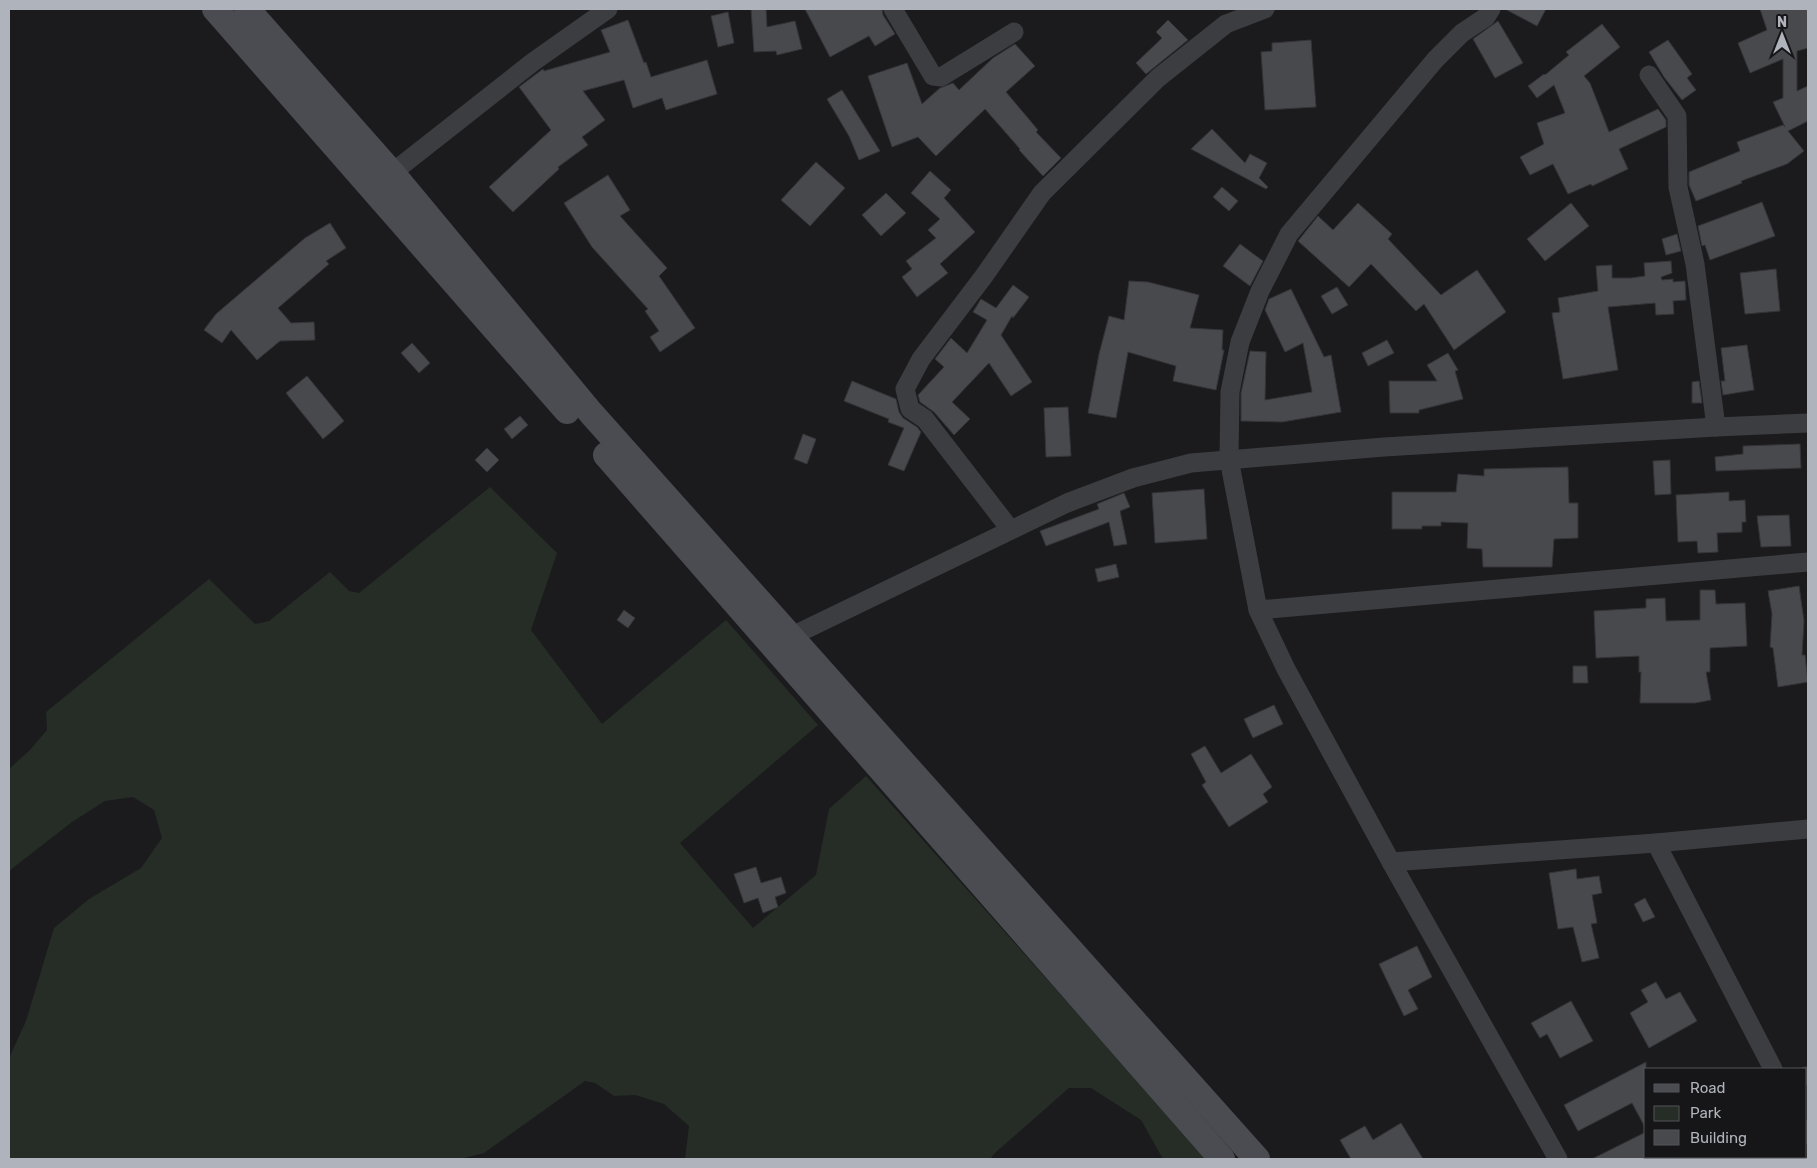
<svg xmlns="http://www.w3.org/2000/svg" width="1817" height="1168" viewBox="0 0 1817 1168" font-family="Rubik,sans-serif">
  <style>
    .green { fill: #252d26 }
    .building { fill: #48494d; stroke: #353539 }
    .lines { fill: none; stroke-linecap: round; stroke-linejoin: round }
    .minor { stroke: #3c3d41; stroke-width: 19 }
    .secondary { stroke: #4a4c51; stroke-width: 26 }
  </style>
  <rect width="100%" height="100%" fill="#1b1b1d"/>
  <!-- green -->
  <polygon class="green" points="490,487 557,553 531,630 602,724 726,620 818,725 680,843 753,928 816,875 829,809 866,776 1207,1159 1163,1159 1141,1120 1091,1088 1069,1088 996,1152 990,1159 685,1159 689,1126 664,1104 635,1095 614,1096 595,1083 585,1081 484,1153 460,1159 9,1159 9,1058 26,1021 54,928 89,899 141,868 162,838 154,810 133,797 105,801 72,822 9,871 9,769 30,750 47,730 46,712 209,579 255,624 269,621 330,572 349,591 359,593"/>
  <!-- building -->
  <g class="building">
    <polygon points="751,9 766,9 767,27 795,21 802,49 777,55 776,51 754,52"/>
    <polygon points="805,9 882,9 883,15 895,34 875,46 869,36 830,57"/>
    <polygon points="1505,9 1546,9 1537,26"/>
    <polygon points="1760,9 1808,9 1808,48 1797,51 1797,91 1808,86 1808,121 1788,131 1804,151 1787,164 1741,181 1742,183 1696,201 1689,185 1689,172 1740,151 1737,142 1783,125 1785,127 1773,102 1783,98 1783,59 1750,73 1738,43 1767,30"/>
    <polygon points="728,12 734,43 718,47 711,16"/>
    <polygon points="628,20 644,63 646,62 651,77 707,60 717,94 666,110 662,98 633,108 624,80 583,91 605,120 582,137 588,145 558,167 559,169 513,212 489,187 551,130 519,87 543,69 544,71 610,52 601,30"/>
    <polygon points="1168,20 1188,40 1146,74 1136,63 1162,38 1156,32"/>
    <polygon points="1498,21 1523,63 1495,78 1473,39"/>
    <polygon points="1602,24 1620,47 1584,76 1590,83 1609,132 1658,109 1666,120 1666,127 1619,149 1628,169 1592,186 1591,184 1568,194 1553,164 1530,175 1520,157 1544,144 1537,123 1565,113 1554,85 1537,98 1528,86 1544,74 1545,75 1569,55 1566,52"/>
    <polygon points="1311,40 1316,107 1265,110 1261,52 1272,51 1272,43"/>
    <polygon points="1668,40 1692,74 1687,78 1696,90 1682,100 1664,77 1649,52"/>
    <polygon points="1015,44 1035,66 1006,92 1038,130 1036,132 1061,158 1043,176 1019,150 1020,149 985,109 936,156 918,137 892,147 868,76 907,63 922,104 940,88 953,83 959,90 993,58"/>
    <polygon points="842,90 880,151 859,160 849,136 827,99"/>
    <polygon points="1212,129 1245,163 1250,154 1267,163 1259,178 1268,187 1266,189 1191,149"/>
    <polygon points="816,162 845,188 810,226 781,200"/>
    <polygon points="930,171 951,190 944,198 975,232 940,264 948,273 917,297 902,277 912,269 906,261 936,238 928,230 940,219 911,193"/>
    <polygon points="608,175 630,210 620,216 667,268 659,276 695,328 660,352 650,337 659,331 645,311 648,309 592,247 564,203"/>
    <polygon points="1222,187 1238,201 1229,211 1213,197"/>
    <polygon points="886,193 906,213 881,236 862,215"/>
    <polygon points="1762,202 1775,236 1710,260 1705,245 1702,246 1698,226"/>
    <polygon points="1358,203 1392,234 1388,239 1441,295 1477,270 1506,312 1454,350 1424,304 1416,311 1371,264 1349,287 1298,241 1318,216 1333,230"/>
    <polygon points="1571,203 1589,226 1545,261 1527,239"/>
    <polygon points="330,223 346,248 326,261 329,264 278,308 291,323 314,322 315,340 280,341 257,360 231,330 222,343 204,330 216,314 305,238"/>
    <polygon points="1677,234 1681,251 1666,255 1662,239"/>
    <polygon points="1240,244 1263,261 1250,286 1223,266"/>
    <polygon points="1671,261 1672,273 1661,277 1662,280 1673,279 1673,282 1685,281 1686,300 1673,301 1674,314 1656,315 1655,303 1608,307 1618,370 1563,379 1552,313 1560,312 1558,298 1598,291 1596,266 1612,265 1612,278 1631,278 1645,276 1644,263"/>
    <polygon points="1776,269 1780,311 1745,314 1740,273"/>
    <polygon points="1129,281 1148,282 1199,295 1190,328 1223,330 1222,350 1224,350 1216,390 1173,381 1176,366 1128,352 1116,418 1088,413 1099,354 1109,316 1124,320"/>
    <polygon points="1013,285 1029,297 1013,318 1012,316 1001,335 1032,382 1011,396 989,363 952,402 970,419 954,435 934,412 920,402 918,395 944,367 935,359 951,338 967,353 987,320 973,312 981,299 996,308"/>
    <polygon points="1337,287 1348,305 1332,314 1321,296"/>
    <polygon points="1291,289 1324,357 1331,355 1341,412 1282,422 1241,421 1241,393 1250,351 1266,352 1265,400 1312,392 1303,343 1285,352 1265,310 1269,299"/>
    <polygon points="1387,340 1394,353 1368,366 1362,353"/>
    <polygon points="412,343 430,363 419,373 401,353"/>
    <polygon points="1747,345 1754,390 1723,395 1721,381 1725,381 1721,348"/>
    <polygon points="1448,353 1458,370 1455,371 1463,399 1419,410 1419,413 1390,413 1389,381 1437,381 1427,365"/>
    <polygon points="307,376 344,421 323,439 286,393"/>
    <polygon points="852,381 896,399 899,412 903,418 917,427 921,432 904,471 888,465 904,428 888,422 889,419 844,401"/>
    <polygon points="1699,381 1702,403 1692,403 1692,382"/>
    <polygon points="1068,407 1071,456 1046,457 1044,408"/>
    <polygon points="520,416 528,425 512,439 504,429"/>
    <polygon points="803,434 816,439 807,464 794,459"/>
    <polygon points="1800,444 1801,468 1716,471 1715,457 1743,454 1743,446"/>
    <polygon points="487,448 499,460 487,472 475,460"/>
    <polygon points="1670,460 1671,494 1655,495 1653,461"/>
    <polygon points="1568,467 1569,503 1578,503 1578,538 1554,539 1552,567 1483,567 1482,549 1467,548 1468,523 1441,522 1441,526 1422,526 1422,529 1392,529 1392,492 1456,492 1458,474 1484,476 1484,469"/>
    <polygon points="1204,489 1207,539 1155,543 1152,493"/>
    <polygon points="1729,492 1729,501 1745,500 1746,522 1742,522 1742,532 1717,533 1718,552 1698,553 1697,541 1678,542 1676,495"/>
    <polygon points="1124,493 1130,507 1120,511 1127,544 1114,546 1109,522 1046,546 1040,531 1099,509 1097,504"/>
    <polygon points="1789,515 1791,546 1761,547 1757,516"/>
    <polygon points="1116,564 1119,577 1098,582 1095,569"/>
    <polygon points="1799,586 1804,621 1802,655 1805,655 1808,682 1778,687 1773,648 1770,647 1772,614 1768,591"/>
    <polygon points="1700,590 1715,590 1716,604 1745,603 1747,646 1710,648 1710,672 1706,672 1711,700 1695,703 1640,703 1641,672 1639,672 1639,656 1596,658 1594,611 1646,608 1646,599 1665,598 1666,621 1700,620"/>
    <polygon points="624,610 635,618 628,628 617,620"/>
    <polygon points="1573,666 1587,666 1588,683 1573,683"/>
    <polygon points="1274,705 1283,724 1253,738 1244,719"/>
    <polygon points="1205,746 1221,773 1251,754 1272,787 1263,794 1268,802 1229,827 1202,785 1206,782 1191,754"/>
    <polygon points="756,867 761,883 781,877 786,893 775,897 778,907 763,913 758,898 744,903 734,874"/>
    <polygon points="1576,869 1577,879 1599,876 1602,893 1592,895 1597,923 1591,924 1599,958 1582,962 1573,927 1558,929 1549,873"/>
    <polygon points="1645,898 1655,917 1643,922 1634,904"/>
    <polygon points="1417,946 1432,977 1408,990 1418,1009 1404,1016 1379,964"/>
    <polygon points="1656,982 1666,999 1680,992 1697,1021 1649,1048 1630,1013 1648,1002 1641,990"/>
    <polygon points="1571,1001 1593,1041 1560,1058 1547,1034 1540,1038 1531,1023"/>
    <polygon points="1646,1062 1646,1129 1632,1103 1578,1131 1564,1105"/>
    <polygon points="1401,1123 1423,1159 1351,1159 1340,1140 1365,1126 1373,1140"/>
    <polygon points="1646,1132 1646,1159 1592,1159"/>
  </g>
  <g class="lines">
    <!-- minor -->
    <g class="minor">
      <polyline points="893,9 933,76 941,77 1014,32"/>
      <polyline points="1491,9 1486,17 1462,33 1435,60 1289,234 1260,291 1240,342 1230,392 1229,459 1258,610 1286,669 1391,862 1558,1159"/>
      <polyline points="1649,75 1677,116 1678,187 1695,264 1716,427"/>
      <polyline points="392,173 533,62 608,9"/>
      <polyline points="1010,529 925,419 910,409 905,389 921,359 984,276 1042,193 1158,78 1226,24 1265,9"/>
      <polyline points="1258,610 1808,562"/>
      <polyline points="782,644 792,636 1067,503 1133,478 1191,463 1384,447 1716,427 1808,423"/>
      <polyline points="1656,843 1773,1069"/>
      <polyline points="1391,862 1656,843 1808,829"/>
      <polyline points="1806,1076 1808,1076"/>
      <polyline points="1806,1130 1808,1135"/>
    </g>
    <!-- secondary -->
    <g class="secondary">
      <polyline points="215,9 567,411"/>
      <polyline points="247,9 392,173 591,413 1257,1159"/>
      <polyline points="606,455 1222,1159"/>
    </g>
  </g>
  <!-- border -->
  <rect width="1817" height="1168" fill="none" stroke="#afb3bb" stroke-width="20"/>
  <!-- legend -->
  <rect x="1644" y="1068" width="162" height="90" fill="#161618" stroke="#535559"/>
  <rect x="1654" y="1084" width="25" height="8" fill="#4a4c51" stroke="#535559"/>
  <text x="1690" y="1093" font-size="15" fill="#afb3bb">Road</text>
  <rect x="1654" y="1106" width="25" height="15" fill="#252d26" stroke="#535559"/>
  <text x="1690" y="1118" font-size="15" fill="#afb3bb">Park</text>
  <rect x="1654" y="1130" width="25" height="15" fill="#48494d" stroke="#535559"/>
  <text x="1690" y="1143" font-size="15" fill="#afb3bb">Building</text>
  <!-- north arrow -->
  <g transform="translate(1782 35)" stroke="#161618" stroke-width="4" paint-order="stroke">
  <path d="M0-4L9 19L0 12L-9 19Z" fill="#afb3bb"/>
  <text y="-8" font-size="14" font-weight="bold" text-anchor="middle" fill="#afb3bb">N</text>
  </g>
</svg>
